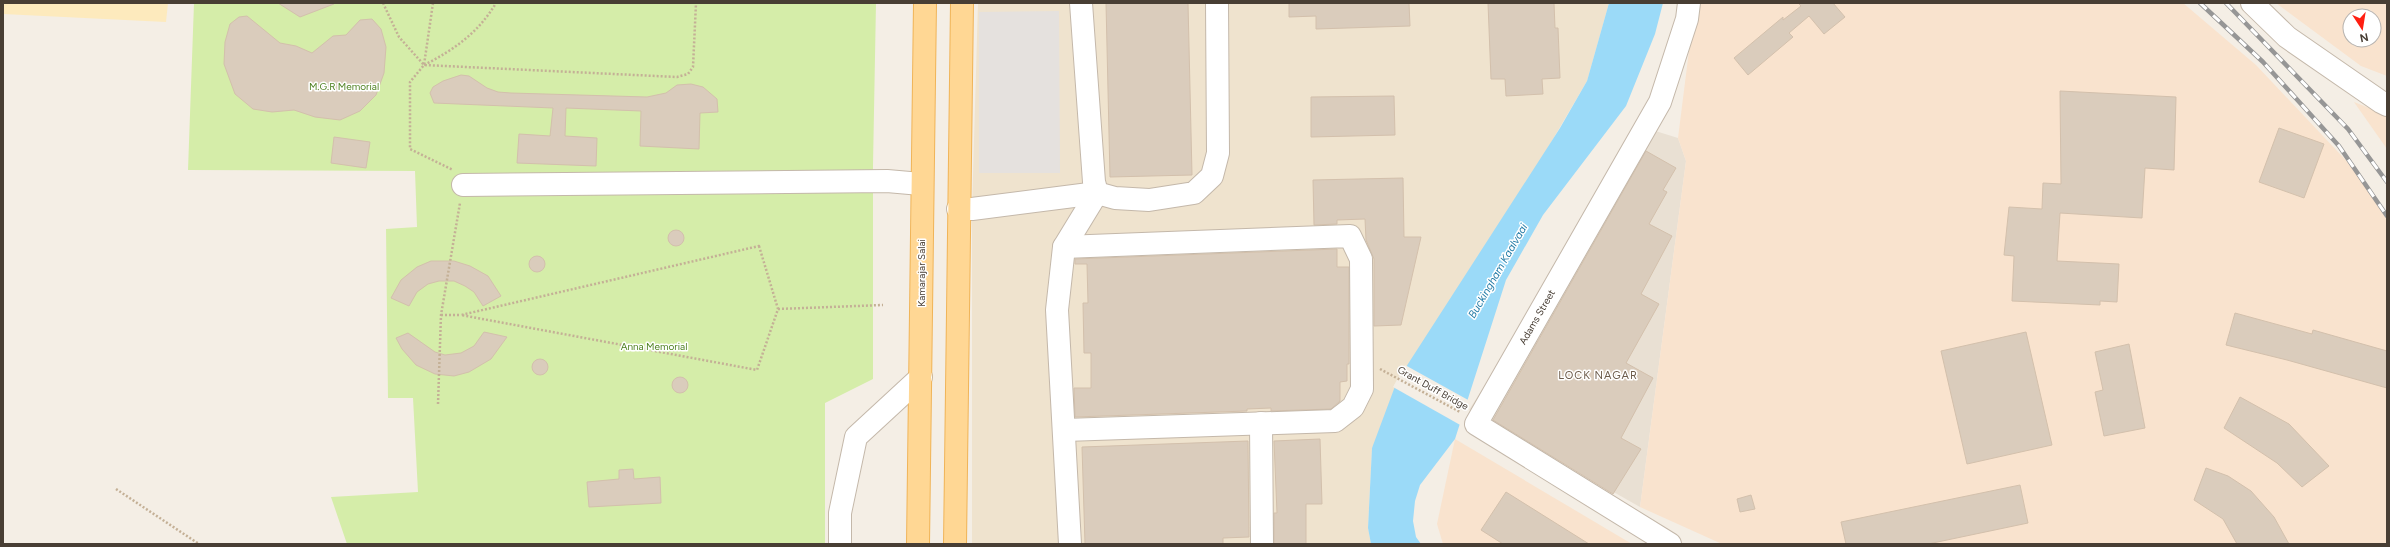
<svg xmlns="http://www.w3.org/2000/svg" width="2390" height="547" viewBox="0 0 2390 547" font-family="Figtree,sans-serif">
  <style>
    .residential { fill: #e9e0d3 }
    .commercial { fill: #f9e3ce; fill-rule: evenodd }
    .education { fill: #efe3ce }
    .green { fill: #d5eda9 }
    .sand { fill: #fdeabd }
    .parking { fill: #e5e1de }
    .water { fill: #9bdaf8 }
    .pier { fill: #f4eee5 }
    .building { fill: #daccbc; stroke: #d3c0ac }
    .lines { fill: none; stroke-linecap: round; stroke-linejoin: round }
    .minor-casing { stroke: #c4b8aa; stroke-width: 24 }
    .major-casing { stroke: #f0b458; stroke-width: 24 }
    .path { stroke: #c4b096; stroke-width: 2.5; stroke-dasharray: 2 2; stroke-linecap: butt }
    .minor { stroke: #fff; stroke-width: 22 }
    .major { stroke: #ffd794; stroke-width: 22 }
    .rail-casing { stroke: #969696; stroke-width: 4.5 }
    .rail { stroke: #fff; stroke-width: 3; stroke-dasharray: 9; stroke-linecap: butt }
    .labels { text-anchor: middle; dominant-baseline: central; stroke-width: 3; stroke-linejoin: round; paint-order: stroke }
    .park-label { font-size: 10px; fill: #4e8021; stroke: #fff }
    .street-label { font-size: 10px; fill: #483e34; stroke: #fff }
    .water-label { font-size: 11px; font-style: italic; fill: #1f79a5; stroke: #fff }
    .neighbourhood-label { font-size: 11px; letter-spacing: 1px; fill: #6c5b4a; stroke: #fff }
  </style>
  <rect width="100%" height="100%" fill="#f4eee5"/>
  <!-- residential -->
  <polygon class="residential" points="1649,129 1678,138 1686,161 1640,507 1469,410"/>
  <!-- commercial -->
  <g class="commercial">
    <polygon points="1695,3 2183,3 2256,65 2356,171 2387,220 2387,544 1722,544 1640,507 1686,161 1678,138"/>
    <path d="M2276,3H2387V76L2361,66ZM2350,16H2374V40H2350Z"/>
    <polygon points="2354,102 2387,115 2387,149"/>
    <polygon points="1455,439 1632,544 1443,544 1437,524"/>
  </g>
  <!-- education -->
  <polygon class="education" points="978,3 1609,3 1587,81 1372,448 1368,528 1371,544 972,544 972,209"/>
  <!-- green -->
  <polygon class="green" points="194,3 876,3 873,165 873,379 825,403 825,544 347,544 331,497 418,492 413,398 388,398 386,229 417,227 415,171 188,170"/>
  <!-- sand -->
  <polygon class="sand" points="3,3 168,3 166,22 3,14"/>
  <!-- parking -->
  <polygon class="parking" points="1059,11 1060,173 979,173 979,12"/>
  <!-- water -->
  <polygon class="water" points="1609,3 1663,3 1655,34 1626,106 1543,215 1506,280 1455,439 1420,485 1415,501 1413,521 1416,537 1421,544 1371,544 1368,528 1372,448 1397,381 1560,128 1587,81"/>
  <!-- pier -->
  <polygon class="pier" points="1405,365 1470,401 1462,426 1393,387"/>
  <!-- building -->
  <g class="building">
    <polygon points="278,3 334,3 334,4 300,17"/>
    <polygon points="1106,3 1188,3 1192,175 1110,177"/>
    <polygon points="1289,3 1409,3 1410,26 1316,29 1316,16 1289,17"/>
    <polygon points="1488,3 1554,3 1555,28 1558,28 1560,78 1542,79 1543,94 1506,96 1505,79 1491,79"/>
    <polygon points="1798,3 1833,3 1845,17 1824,34 1809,16 1789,33 1793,37 1748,75 1734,58 1783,17 1783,20 1801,6"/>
    <polygon points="247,16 280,43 296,46 312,53 333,36 346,35 360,20 372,19 381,29 386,47 384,73 376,95 360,111 340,120 315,117 294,110 272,112 253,109 235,94 224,64 225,42 230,24 239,17"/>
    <polygon points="461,75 469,76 487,88 498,92 511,93 647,97 666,93 677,85 691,84 703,87 717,99 718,112 700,113 699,149 640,146 641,111 566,108 565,136 597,138 596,166 517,163 519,134 550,136 553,108 434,103 430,93 433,87 443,81"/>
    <polygon points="2060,91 2176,97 2174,170 2145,168 2142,218 2060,213 2057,261 2119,264 2117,302 2100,301 2100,305 2012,301 2014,256 2004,255 2009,207 2042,209 2043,183 2061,184"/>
    <polygon points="1394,96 1395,135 1311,137 1311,97"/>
    <polygon points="2279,128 2324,144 2304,198 2259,182"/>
    <polygon points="334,137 370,142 366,168 331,163"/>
    <polygon points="1646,151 1676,168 1663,190 1667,192 1649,224 1672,236 1641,294 1659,304 1626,363 1653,378 1621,438 1641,449 1613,494 1493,420"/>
    <polygon points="1403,178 1404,237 1421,237 1401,325 1374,326 1374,259 1366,240 1365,219 1337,220 1337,224 1314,225 1313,180"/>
    <circle cx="676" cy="238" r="8"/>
    <polygon points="1337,249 1337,267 1349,267 1349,364 1347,364 1347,381 1340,382 1340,401 1331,409 1271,411 1271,408 1247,409 1247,411 1075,417 1074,388 1091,388 1091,353 1084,353 1083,303 1088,303 1087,264 1075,264 1075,259"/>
    <circle cx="537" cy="264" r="8"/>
    <polygon points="431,261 454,261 470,266 488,276 501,296 483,306 474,292 465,286 454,281 439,281 428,284 417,292 409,306 391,298 401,280 417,267"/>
    <polygon points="2235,313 2312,334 2313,330 2387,351 2387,388 2287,360 2226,345"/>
    <polygon points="484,332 507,337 491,359 469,372 454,376 435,374 416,365 402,349 396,338 408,333 435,352 445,355 461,353 474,346"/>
    <polygon points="2026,332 2052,445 1967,464 1941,351"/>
    <polygon points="2129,344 2145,428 2104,436 2095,392 2103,390 2095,352"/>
    <circle cx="540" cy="367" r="8"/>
    <circle cx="680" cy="385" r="8"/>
    <polygon points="2240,397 2289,424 2329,466 2302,487 2277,463 2224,428"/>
    <polygon points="1320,439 1322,504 1306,504 1306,544 1274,544 1274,513 1277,513 1274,441"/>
    <polygon points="1248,441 1249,537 1223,538 1223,544 1085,544 1082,447"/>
    <polygon points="2206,468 2228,476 2251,491 2274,517 2289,544 2237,544 2223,519 2194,500"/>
    <polygon points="633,469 634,479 660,477 661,503 589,507 587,482 619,479 619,470"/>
    <polygon points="2020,485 2028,523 1928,544 1846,544 1841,522"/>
    <polygon points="1506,492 1589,544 1503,544 1481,530"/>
    <polygon points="1751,495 1755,509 1740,512 1737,499"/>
  </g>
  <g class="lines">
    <defs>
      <g id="minor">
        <polyline points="2252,3 2287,37 2381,102 2387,105"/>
        <polyline points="463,185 887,181 921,184"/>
        <polyline points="958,209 972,209 1097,193 1115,198 1149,200 1194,193 1212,176 1218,153 1217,3"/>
        <polyline points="1064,247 1350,236 1361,259 1362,389 1353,407 1335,421 1065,430"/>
        <polyline points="1261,423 1262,544"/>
        <polyline points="840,544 840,513 856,437 921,377"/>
        <polyline points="1070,544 1057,310 1064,247 1097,193 1094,182 1081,3"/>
        <polyline points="1670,544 1476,424 1660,102 1687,19 1689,3"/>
      </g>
      <g id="major">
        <polyline points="918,544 925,3"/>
        <polyline points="955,544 962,3"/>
      </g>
    </defs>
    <!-- minor casing -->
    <use href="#minor" class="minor-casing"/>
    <!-- major casing -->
    <use href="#major" class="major-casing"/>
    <!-- path -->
    <g class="path">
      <polyline points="383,3 399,37 424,65 677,77 688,74 693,67 696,3"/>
      <polyline points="433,3 424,65 410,82 410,149 453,170"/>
      <path d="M424,65C454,50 479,32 496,3"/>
      <polygon points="759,246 778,309 757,370 461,315"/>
      <polyline points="778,309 883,305"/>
      <polyline points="441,315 461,315"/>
      <polyline points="1380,369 1460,412"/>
      <polyline points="438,404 441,315 460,203"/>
      <polyline points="116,489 199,544"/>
    </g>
    <!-- minor -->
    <use href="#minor" class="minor"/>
    <!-- major -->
    <use href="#major" class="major"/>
    <defs>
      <g id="rail">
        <polyline points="2200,3 2263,62 2339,146 2387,216"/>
        <polyline points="2226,3 2348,129 2387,182"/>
      </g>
    </defs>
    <!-- rail casing -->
    <use href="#rail" class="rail-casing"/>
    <!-- rail -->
    <use href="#rail" class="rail"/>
  </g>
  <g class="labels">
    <!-- park labels -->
    <g class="park-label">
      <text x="344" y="86">M.G.R Memorial</text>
      <text x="654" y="346">Anna Memorial</text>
    </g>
    <!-- street labels -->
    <g class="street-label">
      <text transform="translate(921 273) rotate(-90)">Kamarajar Salai</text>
      <text transform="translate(1537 317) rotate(-60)">Adams Street</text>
      <text transform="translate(1433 388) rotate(29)">Grant Duff Bridge</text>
    </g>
    <!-- water labels -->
    <g class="water-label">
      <text transform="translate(1498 271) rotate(-60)">Buckingham Kaalvaai</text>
    </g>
    <!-- neighbourhood labels -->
    <g class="neighbourhood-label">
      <text x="1598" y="375">LOCK NAGAR</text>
    </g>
  </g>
  <!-- border -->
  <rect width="2390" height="547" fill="none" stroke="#483e34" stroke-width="8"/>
  <!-- north arrow -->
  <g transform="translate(2362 28) rotate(168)"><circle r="19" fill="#ffffff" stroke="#b6b2ae"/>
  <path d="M0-3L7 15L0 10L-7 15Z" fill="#ff1f12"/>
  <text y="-6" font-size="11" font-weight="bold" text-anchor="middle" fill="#483e34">N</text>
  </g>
</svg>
